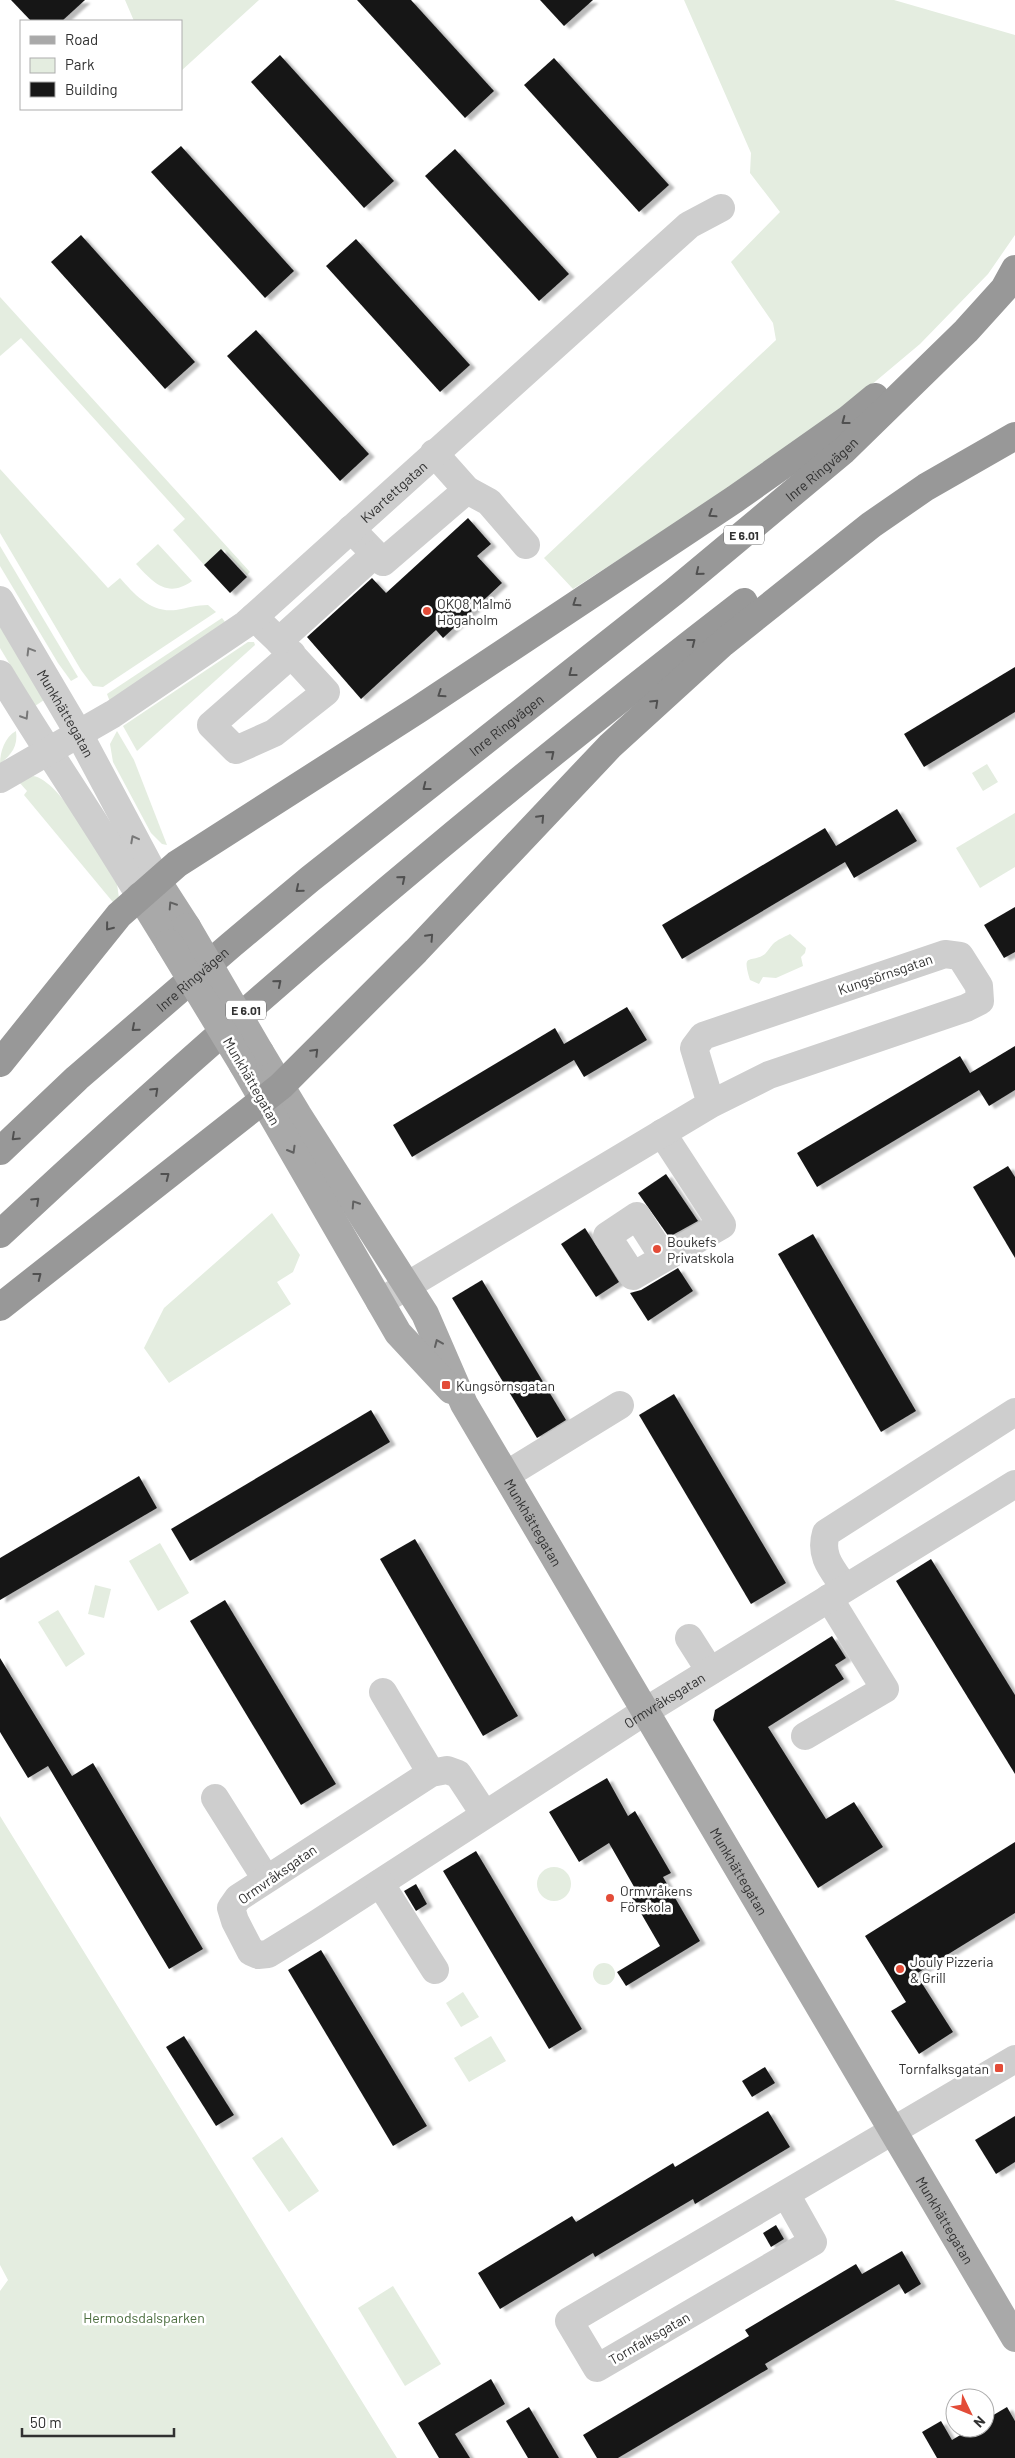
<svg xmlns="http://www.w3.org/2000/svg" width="1015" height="2458" viewBox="0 0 1015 2458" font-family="Barlow,sans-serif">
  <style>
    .green { fill: #e4ede0 }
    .building { fill: #181818; filter: url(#shadow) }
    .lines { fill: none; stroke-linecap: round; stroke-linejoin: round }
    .minor { stroke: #cecece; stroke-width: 28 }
    .major { stroke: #a9a9a9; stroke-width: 28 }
    .highway { stroke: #989898; stroke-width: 28 }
    .major-bridge { stroke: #a9a9a9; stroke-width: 28 }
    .oneway { stroke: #505050 }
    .oneway2 { stroke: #787878 }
    .oneway3 { stroke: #616161 }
    .poi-dot { fill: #e34c38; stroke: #fff; stroke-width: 2 }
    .labels { text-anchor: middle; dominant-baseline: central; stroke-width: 5; stroke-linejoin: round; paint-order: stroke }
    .shield { fill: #fff; stroke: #6f6f6f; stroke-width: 1 }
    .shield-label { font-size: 12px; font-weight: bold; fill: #313131 }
    .street-label { font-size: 14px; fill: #313131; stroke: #fff }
    .poi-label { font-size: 14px; fill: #313131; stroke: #fff; text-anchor: start }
    .park-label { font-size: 14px; fill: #4b6d3e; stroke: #fff }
  </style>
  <defs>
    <filter id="shadow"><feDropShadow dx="5.5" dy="3" stdDeviation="1" flood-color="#0004"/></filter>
  </defs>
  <rect width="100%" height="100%" fill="#fff"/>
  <!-- green -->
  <g class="green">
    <polygon points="125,0 259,0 181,71 181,21 134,21"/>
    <polygon points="684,0 894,0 1015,35 1015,235 988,274 920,344 839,412 770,462 573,589 544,558 776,340 773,323 731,262 780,212 750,173 751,153"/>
    <polygon points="0,297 250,572 247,575 224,550 206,567 173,530 185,519 21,338 0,356"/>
    <path d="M0,469L108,588L120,578C135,595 151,613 176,610C187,608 197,605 208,605L216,612L103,687L93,686L81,670L0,533Z"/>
    <path d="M158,544L192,581C167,599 153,582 136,564Z"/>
    <polygon points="0,546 78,677 71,681 58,663 0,566"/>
    <polygon points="222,618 225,622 110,702 107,694"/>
    <polygon points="0,619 47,698 35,706 0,648"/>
    <polygon points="248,642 254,642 255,645 137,751 123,726"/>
    <path d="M16,731C18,746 12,754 0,764C0,751 5,737 16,731Z"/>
    <polygon points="117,731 134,760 167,845 162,844 151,833 113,762 110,744"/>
    <polygon points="987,764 998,782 983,791 972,773"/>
    <path d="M33,776C61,780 101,859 117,884L119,898L117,907L24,795L27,791L19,782Z"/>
    <polygon points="1015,813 1015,867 980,888 956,848"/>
    <path d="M790,934L806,948L805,953L801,957L803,966L776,978L763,977L759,984L750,980C741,951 751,964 765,954C768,951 770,947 773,944C777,940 784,937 790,934Z"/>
    <polygon points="272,1213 300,1255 293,1272 277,1282 291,1304 169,1383 144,1348 164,1308"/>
    <polygon points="160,1543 189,1593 158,1611 129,1561"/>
    <polygon points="95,1585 111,1589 104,1618 88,1614"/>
    <polygon points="58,1610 85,1654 66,1667 38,1622"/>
    <polygon points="0,1816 397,2458 0,2458 0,2291 8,2280 0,2265"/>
    <circle cx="554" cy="1884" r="17"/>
    <circle cx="604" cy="1974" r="11"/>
    <polygon points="463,1992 479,2017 461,2027 446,2003"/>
    <polygon points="491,2036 506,2061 469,2082 454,2058"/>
    <polygon points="282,2137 319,2191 289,2212 252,2158"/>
    <polygon points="393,2286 441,2364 405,2386 358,2308"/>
  </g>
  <!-- building -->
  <g class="building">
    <polygon points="11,0 85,0 62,21 31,21"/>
    <polygon points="357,0 411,0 494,91 465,118"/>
    <polygon points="540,0 593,0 564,26"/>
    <polygon points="280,55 394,181 364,208 251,82"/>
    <polygon points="554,58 669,185 639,212 524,85"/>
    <polygon points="181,146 294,271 265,298 151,172"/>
    <polygon points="455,149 569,274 539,301 425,176"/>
    <polygon points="81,235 195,362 165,389 51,262"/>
    <polygon points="356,239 470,365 440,392 326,266"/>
    <polygon points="256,330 369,454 340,481 227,356"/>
    <polygon points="468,518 491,544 477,556 502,583 443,638 436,630 361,699 307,637 372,578 386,593"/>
    <polygon points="221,549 247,577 230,593 204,565"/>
    <polygon points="1015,667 1015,712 924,767 904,734"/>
    <polygon points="897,809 917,841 854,878 845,862 682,959 662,925 825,828 836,846"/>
    <polygon points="1015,907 1015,952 1004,958 984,925"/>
    <polygon points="627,1007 647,1040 584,1077 574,1060 412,1157 393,1125 555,1028 564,1044"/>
    <polygon points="1015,1046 1015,1090 989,1106 979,1090 817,1187 797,1153 960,1056 970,1073"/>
    <polygon points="1008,1166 1015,1177 1015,1258 973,1187"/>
    <polygon points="666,1174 698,1221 669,1237 638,1193"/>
    <polygon points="585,1228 619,1282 596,1297 561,1244"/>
    <polygon points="813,1234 916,1411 881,1432 778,1254"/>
    <polygon points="678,1268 693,1291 648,1321 630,1293 641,1290"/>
    <polygon points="482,1280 566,1420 537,1438 452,1298"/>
    <polygon points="674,1394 786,1583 751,1604 639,1415"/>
    <polygon points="371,1410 390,1442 190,1561 171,1529"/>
    <polygon points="139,1476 157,1508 0,1600 0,1558"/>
    <polygon points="415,1539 518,1716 483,1736 380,1559"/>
    <polygon points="931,1559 1015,1695 1015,1774 896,1581"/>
    <polygon points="225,1600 336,1784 301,1805 190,1621"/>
    <polygon points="832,1636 846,1658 835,1665 844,1679 768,1727 826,1819 854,1802 883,1847 818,1888 713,1720 715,1710"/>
    <polygon points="0,1658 72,1776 93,1763 203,1949 169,1969 48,1766 28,1778 0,1732"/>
    <polygon points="607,1778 628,1816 635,1811 671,1873 663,1877 700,1941 626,1986 617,1972 660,1946 631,1896 637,1892 609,1843 579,1862 549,1812"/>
    <polygon points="1015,1842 1015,1913 916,1974 953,2032 919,2054 891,2011 906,2002 865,1936"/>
    <polygon points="476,1851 582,2029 549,2049 443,1871"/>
    <polygon points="416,1884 427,1904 416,1911 404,1891"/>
    <polygon points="321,1950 427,2126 393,2146 288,1970"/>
    <polygon points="184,2036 234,2115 216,2126 166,2047"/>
    <polygon points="765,2067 775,2083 752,2097 742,2081"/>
    <polygon points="768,2111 790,2147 695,2204 693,2199 595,2257 593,2253 500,2309 478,2273 572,2216 576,2222 673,2163 675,2167"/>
    <polygon points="1015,2116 1015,2162 996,2174 975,2140"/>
    <polygon points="776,2225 784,2239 771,2247 763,2233"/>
    <polygon points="902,2251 921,2284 905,2294 899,2284 765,2364 768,2369 618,2458 597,2458 583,2435 749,2336 745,2330 856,2264 862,2274"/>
    <polygon points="491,2379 505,2404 455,2434 470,2458 439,2458 418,2423"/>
    <polygon points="529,2407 559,2458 528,2458 506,2421"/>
    <polygon points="1007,2407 1015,2421 1015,2458 937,2458 922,2432 941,2421 952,2440 972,2428 985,2428 985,2420"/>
  </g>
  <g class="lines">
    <!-- minor -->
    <g class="minor">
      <polyline points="434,453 467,490 489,502 526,545"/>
      <polyline points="351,529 383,562 467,490"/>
      <path id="s1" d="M0,600L79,734L158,882"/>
      <polyline points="254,617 279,641 326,692 274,733 236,750 211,725 292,654"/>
      <polyline points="279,641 375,554"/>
      <path d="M0,674C45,749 95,820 140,896"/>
      <path id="s2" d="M0,779L113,714L246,624L689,225L721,208"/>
      <polyline points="662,1133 722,1225 633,1276 607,1236 637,1216 664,1258"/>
      <polyline points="380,1302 711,1104 769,1075 966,1008 980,1001 979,986 960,956 945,954 703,1036 694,1048 711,1104"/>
      <polyline points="506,1475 620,1405"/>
      <path d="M845,1588C832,1569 819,1556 826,1533L1015,1412"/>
      <polyline points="689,1638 710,1671"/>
      <polyline points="383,1692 431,1773"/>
      <polyline points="805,1736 885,1689 829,1598"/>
      <polyline points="215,1798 266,1879"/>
      <path id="s3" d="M485,1815L458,1774L447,1770L431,1773L238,1898L231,1908L235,1921L251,1952L258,1955L268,1954L315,1925L644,1712L1015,1484"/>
      <polyline points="380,1883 435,1970"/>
      <polyline points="786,2194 813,2242 597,2368 569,2321 1015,2059"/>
    </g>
    <!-- major -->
    <g class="major">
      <polyline points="158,882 187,927"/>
      <polyline points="140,896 169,943"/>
      <path id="s4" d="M260,1052L298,1115L425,1314L464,1404L1015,2338"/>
      <polyline points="243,1065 398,1333 451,1390"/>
    </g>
    <!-- highway -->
    <g class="highway">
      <polyline points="0,1063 119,915 177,864 419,709 735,499 847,420 875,397"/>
      <path id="s5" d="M0,1151L77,1078L231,945L310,879L675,591L843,451L966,331L1004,289L1015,269"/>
      <path d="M0,1234C238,1012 486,801 744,602"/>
      <polyline points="0,1307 281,1086 416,951 610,746 723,643 871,525 926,487 1015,436"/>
    </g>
    <!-- major-bridge -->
    <g class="major-bridge">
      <polyline points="187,927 260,1052"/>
      <polyline points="169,943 243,1065"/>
    </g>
  </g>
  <!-- one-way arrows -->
  <defs><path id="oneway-chevron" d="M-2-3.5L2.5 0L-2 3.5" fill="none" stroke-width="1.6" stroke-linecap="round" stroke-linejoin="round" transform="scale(1.25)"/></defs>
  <g class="oneway">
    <use href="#oneway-chevron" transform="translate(845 421) rotate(143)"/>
    <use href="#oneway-chevron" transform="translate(712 514) rotate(147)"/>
    <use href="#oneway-chevron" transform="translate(699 572) rotate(141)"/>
    <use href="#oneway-chevron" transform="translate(576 603) rotate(146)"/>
    <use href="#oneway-chevron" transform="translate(692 642) rotate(-38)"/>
    <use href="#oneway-chevron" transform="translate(572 673) rotate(142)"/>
    <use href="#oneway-chevron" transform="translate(441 694) rotate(146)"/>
    <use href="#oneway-chevron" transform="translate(655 703) rotate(-43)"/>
    <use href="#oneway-chevron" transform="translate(551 754) rotate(-40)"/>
    <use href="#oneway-chevron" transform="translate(426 787) rotate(142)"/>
    <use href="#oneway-chevron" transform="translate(541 818) rotate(-47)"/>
    <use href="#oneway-chevron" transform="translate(402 879) rotate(-40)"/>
    <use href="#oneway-chevron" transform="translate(299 889) rotate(140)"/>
    <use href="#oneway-chevron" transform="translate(109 927) rotate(129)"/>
    <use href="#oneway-chevron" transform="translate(430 937) rotate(-47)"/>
    <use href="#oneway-chevron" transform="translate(278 983) rotate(-40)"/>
    <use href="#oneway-chevron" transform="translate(135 1028) rotate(139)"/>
    <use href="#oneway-chevron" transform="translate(315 1052) rotate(-45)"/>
    <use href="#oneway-chevron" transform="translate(155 1091) rotate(-43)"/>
    <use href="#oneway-chevron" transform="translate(15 1137) rotate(137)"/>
    <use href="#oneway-chevron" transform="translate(166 1176) rotate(-38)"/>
    <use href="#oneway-chevron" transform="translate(36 1201) rotate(-43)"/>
    <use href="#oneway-chevron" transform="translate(38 1276) rotate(-38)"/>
  </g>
  <g class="oneway2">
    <use href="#oneway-chevron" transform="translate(30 651) rotate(-121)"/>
    <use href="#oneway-chevron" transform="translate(25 716) rotate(58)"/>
    <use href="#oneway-chevron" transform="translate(134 839) rotate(-118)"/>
  </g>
  <g class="oneway3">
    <use href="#oneway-chevron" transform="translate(172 905) rotate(-123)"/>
    <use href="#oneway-chevron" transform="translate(292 1150) rotate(60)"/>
    <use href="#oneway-chevron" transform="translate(355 1204) rotate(-123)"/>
    <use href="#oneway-chevron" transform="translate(438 1343) rotate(-113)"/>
  </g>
  <!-- markers -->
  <g class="poi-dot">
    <circle cx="427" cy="611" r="5"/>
    <circle cx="657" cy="1249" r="5"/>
    <rect x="441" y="1380" width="10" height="10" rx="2.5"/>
    <circle cx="610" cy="1898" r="5"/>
    <circle cx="900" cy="1969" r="5"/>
    <rect x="994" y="2063" width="10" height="10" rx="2.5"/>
  </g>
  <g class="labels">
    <!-- shield labels -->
    <g class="shield">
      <rect x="724" y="525.5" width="40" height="19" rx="4"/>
      <rect x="226" y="1000.5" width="40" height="19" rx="4"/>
    </g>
    <g class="shield-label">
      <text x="744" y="535">E 6.01</text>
      <text x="246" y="1010">E 6.01</text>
    </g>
    <!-- street labels -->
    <g class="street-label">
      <text stroke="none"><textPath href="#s5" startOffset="1068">Inre Ringvägen</textPath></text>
      <text stroke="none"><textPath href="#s2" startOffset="489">Kvartettgatan</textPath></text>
      <text stroke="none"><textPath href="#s1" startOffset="131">Munkhättegatan</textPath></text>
      <text stroke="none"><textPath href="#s5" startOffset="662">Inre Ringvägen</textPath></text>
      <text transform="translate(885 974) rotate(-19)">Kungsörnsgatan</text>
      <text stroke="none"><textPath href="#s5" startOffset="258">Inre Ringvägen</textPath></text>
      <text transform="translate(252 1081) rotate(60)">Munkhättegatan</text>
      <text stroke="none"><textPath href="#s4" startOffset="545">Munkhättegatan</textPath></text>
      <text stroke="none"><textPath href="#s3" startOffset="856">Ormvråksgatan</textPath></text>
      <text stroke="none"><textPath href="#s4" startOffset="950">Munkhättegatan</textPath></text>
      <text transform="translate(277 1874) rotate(-35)">Ormvråksgatan</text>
      <text stroke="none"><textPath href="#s4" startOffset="1355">Munkhättegatan</textPath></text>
      <text transform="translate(649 2338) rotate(-30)">Tornfalksgatan</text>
    </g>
    <!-- poi labels -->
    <g class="poi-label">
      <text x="437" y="603">OKQ8 Malmö<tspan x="437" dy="16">Högaholm</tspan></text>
      <text x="667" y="1241">Boukefs<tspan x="667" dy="16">Privatskola</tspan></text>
      <text x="456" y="1385">Kungsörnsgatan</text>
      <text x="620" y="1890">Ormvråkens<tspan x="620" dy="16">Förskola</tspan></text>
      <text x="910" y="1961">Jouly Pizzeria<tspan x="910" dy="16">&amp; Grill</tspan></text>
      <text x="989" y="2068" text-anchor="end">Tornfalksgatan</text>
    </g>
    <!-- park labels -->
    <g class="park-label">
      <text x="144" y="2317">Hermodsdalsparken</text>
    </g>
  </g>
  <!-- legend -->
  <rect x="20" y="20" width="162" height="90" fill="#ffffff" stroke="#adadad"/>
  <rect x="30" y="36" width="25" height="8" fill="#a9a9a9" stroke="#adadad"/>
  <text x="65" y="45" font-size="15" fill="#313131">Road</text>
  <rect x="30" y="58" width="25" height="15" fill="#e4ede0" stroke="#adadad"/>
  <text x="65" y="70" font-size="15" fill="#313131">Park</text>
  <rect x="30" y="82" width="25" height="15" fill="#181818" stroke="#adadad"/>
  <text x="65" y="95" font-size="15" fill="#313131">Building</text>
  <!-- north arrow -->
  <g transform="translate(970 2413) rotate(133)"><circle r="24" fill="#ffffff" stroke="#adadad"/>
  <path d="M0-4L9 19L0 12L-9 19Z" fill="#e34c38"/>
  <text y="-8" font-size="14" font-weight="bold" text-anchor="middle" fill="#313131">N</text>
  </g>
  <!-- scale -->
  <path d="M22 2428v8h152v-8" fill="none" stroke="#313131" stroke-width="2.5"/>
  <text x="30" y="2428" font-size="15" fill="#313131" stroke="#ffffff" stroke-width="4" paint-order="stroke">50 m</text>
</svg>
